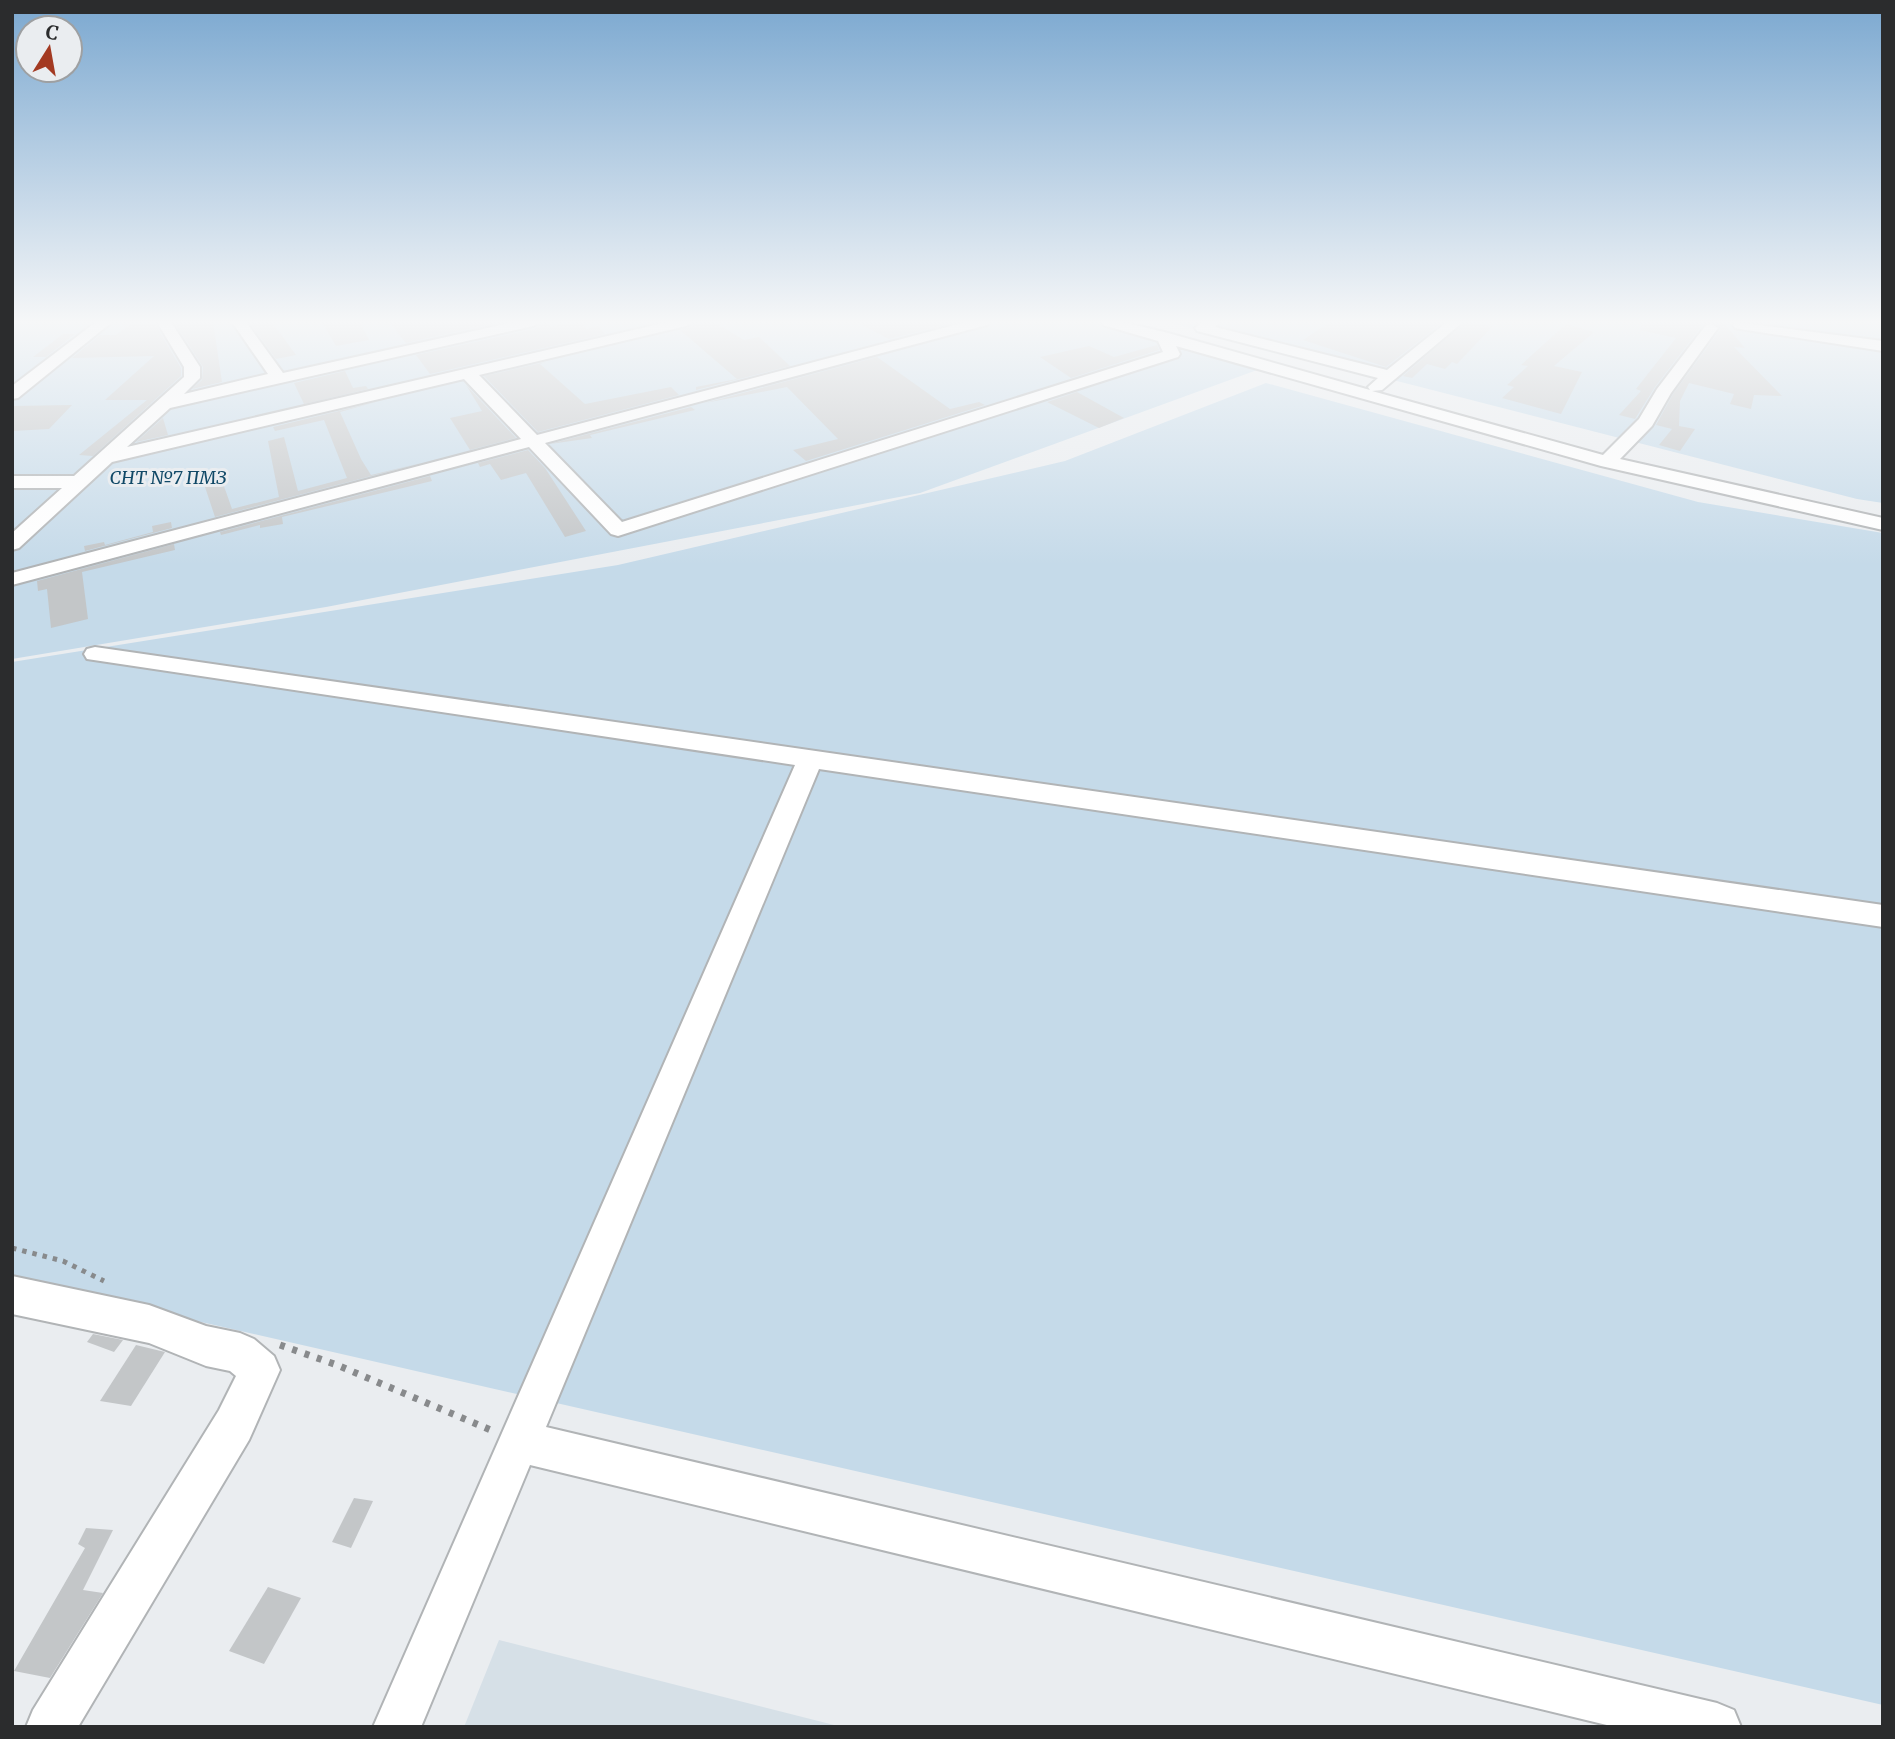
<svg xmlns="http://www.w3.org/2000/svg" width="1895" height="1739" viewBox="0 0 1895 1739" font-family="Merriweather,serif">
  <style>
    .built { fill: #d6e0e7 }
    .green { fill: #c5dae9 }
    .building { fill: #c3c6c8 }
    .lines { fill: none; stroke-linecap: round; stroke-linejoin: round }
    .minor-casing { stroke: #b1b4b6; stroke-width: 4 }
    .path-far1 { stroke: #888a8c; stroke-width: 5; stroke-dasharray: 4.5 6; stroke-linecap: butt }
    .path { stroke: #888a8c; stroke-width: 7; stroke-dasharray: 5 8; stroke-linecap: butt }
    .minor { fill: #fff; fill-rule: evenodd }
    .labels { text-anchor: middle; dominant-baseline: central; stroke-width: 6; stroke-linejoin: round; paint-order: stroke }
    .far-park-label { font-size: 18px; font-style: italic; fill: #114967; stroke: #eaedf0 }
  </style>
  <rect width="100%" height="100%" fill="#eaedf0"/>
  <!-- built -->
  <polygon class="built" points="499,1640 842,1727 464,1727"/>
  <!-- green -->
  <g class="green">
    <polygon points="12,322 1115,322 1268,366 920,493 326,607 12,659"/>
    <polygon points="1167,322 1883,322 1883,503 1857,499"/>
    <polygon points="1266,383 1698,502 1883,533 1883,1705 12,1279 12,662 618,565 1065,461"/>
  </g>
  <!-- building -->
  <g class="building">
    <polygon points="174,322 213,322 222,382 192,389 202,380 203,367"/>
    <polygon points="249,322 272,322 296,355 276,359"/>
    <polygon points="322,322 360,322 369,340 336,346"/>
    <polygon points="389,322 496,322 496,323 406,343"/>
    <polygon points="544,322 551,326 581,322 587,329 598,326 605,334 430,374 416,355 534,329"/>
    <polygon points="704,322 714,322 744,340 759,337 790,366 696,390 696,387 737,379 680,330"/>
    <polygon points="856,322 957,322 889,339"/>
    <polygon points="1330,322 1443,322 1386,367 1303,340"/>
    <polygon points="1465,322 1493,326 1457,364 1452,362 1445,369 1427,364 1412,378 1403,376"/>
    <polygon points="1641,322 1709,322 1704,323 1655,387 1635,419 1619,415 1641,391 1636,389 1676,338 1640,330"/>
    <polygon points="1712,322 1723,322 1745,348 1734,347 1782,396 1754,395 1751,409 1730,404 1734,394 1689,383 1680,401 1679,426 1695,429 1680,451 1659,445 1672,429 1656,425 1673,394 1720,330 1719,326"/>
    <polygon points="155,324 181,368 181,376 93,456 79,455 147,400 105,400 154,356 72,358 100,335 116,335 129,325"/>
    <polygon points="1566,324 1594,332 1554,366 1582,372 1561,414 1502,398 1514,387 1507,385 1528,366 1521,365"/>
    <polygon points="63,334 75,334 46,357 33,357"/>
    <polygon points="1157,345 1159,350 1071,378 1040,357 1089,346 1114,357"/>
    <polygon points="877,357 950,409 979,402 985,405 806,461 793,450 838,439 787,387 705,403"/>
    <polygon points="546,362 540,364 585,404 671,387 679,395 538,432 484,376"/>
    <polygon points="345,371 353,388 366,386 368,389 304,404 294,383"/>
    <polygon points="466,385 516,438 470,450 450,418 482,411"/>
    <polygon points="1077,392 1124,418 1099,428 1047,402"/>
    <polygon points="376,402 340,412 361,459 371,475 421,463 215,517 202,478 219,472 232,509 279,497 268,441 284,437 298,491 347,478 324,420 275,431 273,427"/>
    <polygon points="72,405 49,429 12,431 12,406"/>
    <polygon points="691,407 695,410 590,435 592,438 550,444"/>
    <polygon points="163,418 168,435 136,442"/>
    <polygon points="528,450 545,468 586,531 565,537 526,473 501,480 490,464 480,467 478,463"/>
    <polygon points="430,476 432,481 282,517 283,524 260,528 260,525 221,535 220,532"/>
    <polygon points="171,522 172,528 85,551 84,546 104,542 105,545 153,532 152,526"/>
    <polygon points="174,544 175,550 82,572 88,619 51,628 47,589 38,591 37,581"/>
    <polygon points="93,1334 123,1340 114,1352 87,1342"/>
    <polygon points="136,1345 165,1352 131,1406 100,1401"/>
    <polygon points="354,1498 373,1501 351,1548 332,1542"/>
    <polygon points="86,1528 113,1530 83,1590 103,1593 50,1678 14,1671 85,1548 78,1544"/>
    <polygon points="268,1587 301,1598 264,1664 229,1651"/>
  </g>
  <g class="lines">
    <defs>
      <g id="minor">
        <polygon points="96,322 112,322 18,398 12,399 12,386"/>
        <polygon points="157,322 171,322 200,367 200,378 184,394 268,374 232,322 246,322 283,373 514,322 540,322 533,326 170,408 127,447 668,322 693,322 686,326 479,375 537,435 966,322 989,322 987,325 545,443 622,522 1163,352 1158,341 1103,325 1101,322 1123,322 1168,333 1370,390 1368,387 1378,378 1197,331 1195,328 1202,322 1219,322 1215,327 1387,370 1447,322 1463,322 1382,390 1372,391 1603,455 1639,419 1657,389 1706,325 1711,324 1718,328 1671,393 1652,426 1620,459 1883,518 1883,530 1601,466 1176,346 1180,354 1178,357 618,536 611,534 529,447 12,585 12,573 521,439 464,379 112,462 19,548 12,550 12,533 62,488 12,488 12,476 74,476 184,377 184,367"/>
        <polygon points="1735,322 1883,341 1883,351 1740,329 1735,328 1733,325"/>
        <polygon points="95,647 1883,905 1883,927 819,769 546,1427 1717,1703 1734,1710 1741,1727 1615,1727 530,1465 421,1727 373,1727 795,765 87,659 84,654 87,649"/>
        <polygon points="12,1276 149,1305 206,1326 240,1333 254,1339 274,1356 280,1370 249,1440 78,1727 26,1727 33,1710 219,1410 236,1376 230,1371 206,1366 149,1343 12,1314"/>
      </g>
    </defs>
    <!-- minor casing -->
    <use href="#minor" class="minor-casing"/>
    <!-- path-far1 -->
    <polyline class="path-far1" points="12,1248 63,1261 104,1281"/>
    <!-- path -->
    <polyline class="path" points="280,1345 337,1365 493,1431"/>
    <!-- minor -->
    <use href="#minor" class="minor"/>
  </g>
  <!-- sky -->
  <linearGradient id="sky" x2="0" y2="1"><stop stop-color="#7ba8d0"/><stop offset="0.57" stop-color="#f6f7f8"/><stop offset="1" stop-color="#f6f7f8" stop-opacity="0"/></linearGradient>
  <rect width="1895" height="565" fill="url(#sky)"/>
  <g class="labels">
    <!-- far-park labels -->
    <g class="far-park-label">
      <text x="168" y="477">СНТ №7 ПМЗ</text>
    </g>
  </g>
  <!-- border -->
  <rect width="1895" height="1739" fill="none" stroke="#2b2c2d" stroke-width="28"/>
  <!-- north arrow -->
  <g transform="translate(49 49) rotate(11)"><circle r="33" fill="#eaedf0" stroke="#9ea0a2" stroke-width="2"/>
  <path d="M0-5L12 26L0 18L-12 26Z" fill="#a33a22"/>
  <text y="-10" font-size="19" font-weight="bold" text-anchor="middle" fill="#2b2c2d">С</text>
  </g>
</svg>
